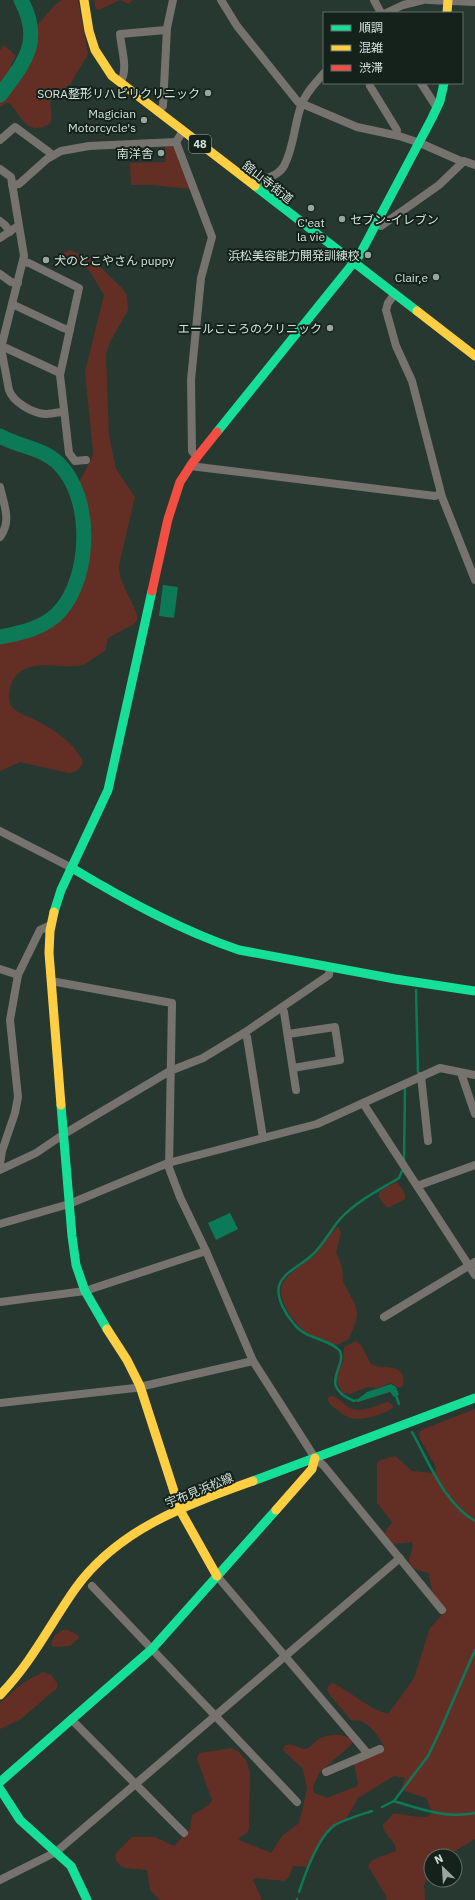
<svg xmlns="http://www.w3.org/2000/svg" width="475" height="1900" viewBox="0 0 475 1900" font-family="'IBM Plex Sans','Noto Sans JP',sans-serif">
  <style>
    .green { fill: #632f25 }
    .water { fill: #0d7a57 }
    .lines { fill: none; stroke-linecap: round; stroke-linejoin: round }
    .stream { stroke: #0d7a57; stroke-width: 2.5 }
    .river { stroke: #0d7a57; stroke-width: 15 }
    .street { stroke: #76726d; stroke-width: 8 }
    .fast { stroke: #16e098; stroke-width: 9 }
    .slow { stroke: #ffcf43; stroke-width: 9 }
    .jam { stroke: #f24e42; stroke-width: 9 }
    .poi-dot { fill: #97a79f; stroke: #15221c; stroke-width: 1.5 }
    .labels { text-anchor: middle; dominant-baseline: central; stroke-width: 4; stroke-linejoin: round; paint-order: stroke }
    .shield { fill: #15221c; stroke: #9aa9a2; stroke-width: 1 }
    .shield-label { font-size: 11px; font-weight: bold; fill: #d3e3db }
    .poi-label { font-size: 12px; fill: #d3e3db; stroke: #15221c; text-anchor: end }
    .street-label { font-size: 12px; fill: #d3e3db; stroke: #15221c }
  </style>
  <rect width="100%" height="100%" fill="#273830"/>
  <!-- green -->
  <g class="green">
    <path d="M62,0H78L88,54L71,83L50,102L52,117L50,124C25,137 22,115 9,103H6L0,107V50L4,45L16,56L10,66H25L30,59L23,44L26,38L55,5Z"/>
    <polygon points="94,0 132,0 129,4 120,0 99,10 96,9"/>
    <polygon points="165,146 175,147 192,189 151,185 131,185 130,163 166,162"/>
    <path d="M69,250L92,259L123,289L127,296L128,310L110,342L106,355L109,436L116,469L135,497L119,565C119,586 134,600 138,619L134,624L108,638C106,642 107,647 105,650C103,653 98,655 95,657C91,660 87,664 82,665C64,670 38,659 20,672C11,678 5,698 12,707C17,713 27,716 33,719C52,728 74,742 83,762C80,769 77,772 69,773L20,762L0,771V641C17,638 38,635 52,624C83,601 92,554 87,518C86,506 80,494 79,482L92,458L93,451L85,372L104,295L89,270L63,256V253Z"/>
    <path d="M396,1182C400,1184 406,1194 405,1199L390,1207H386L379,1197V1192Z"/>
    <path d="M339,1227L341,1233L336,1252L342,1267L343,1282L355,1304L357,1313L356,1321L349,1339L337,1345C312,1341 296,1328 285,1306C281,1298 279,1291 283,1283C289,1271 306,1264 315,1254C321,1248 332,1228 339,1227Z"/>
    <path d="M356,1341L361,1345L371,1364C382,1371 407,1360 403,1386L399,1388L391,1383L377,1388L368,1387L350,1394L343,1393C331,1377 340,1374 343,1360C344,1356 343,1351 344,1347Z"/>
    <path d="M330,1396C337,1396 341,1402 347,1406C359,1415 375,1406 387,1402L392,1404L393,1407C388,1414 360,1421 351,1418C345,1417 340,1412 335,1408C331,1405 328,1403 328,1398Z"/>
    <path d="M475,1409V1839L447,1856H431V1870L424,1885L425,1900H387L385,1894L368,1866L372,1860L396,1851C396,1840 383,1835 383,1825L393,1814C405,1812 420,1821 430,1815L432,1812L426,1798L404,1791L402,1787L405,1778L394,1776L358,1798L346,1819L335,1824L325,1833L307,1867L293,1866L289,1877L285,1881L256,1878L253,1880L262,1900H160L150,1890L147,1870C135,1868 115,1872 115,1854L132,1837H155L174,1846L190,1829L192,1815L209,1805L212,1800L197,1759L199,1753L232,1748L239,1752L246,1760L250,1772L249,1829L247,1833L240,1837L239,1840L271,1853L282,1836L299,1823L307,1789L303,1769L283,1750L284,1746C292,1742 298,1749 306,1749C311,1747 314,1742 319,1739C328,1734 347,1732 352,1742L351,1745L320,1772L313,1786L314,1793L327,1798L357,1786L358,1782L354,1764L384,1749C384,1741 368,1723 361,1721C358,1720 354,1721 351,1720L329,1694L327,1689L329,1685L333,1683C345,1688 379,1716 389,1713L414,1678L430,1628L445,1612L432,1590L429,1574C424,1570 412,1571 410,1564C407,1557 415,1549 412,1542L394,1544L386,1536L385,1532L392,1522L377,1503V1463L380,1460L395,1456L412,1471L434,1473L436,1467L420,1439L419,1434L421,1430Z"/>
    <polygon points="63,1630 68,1630 79,1636 79,1638 70,1646 53,1647 51,1644 55,1635"/>
    <polygon points="43,1672 51,1675 57,1683 57,1688 21,1719 0,1729 0,1703 24,1682"/>
  </g>
  <!-- water -->
  <g class="water">
    <polygon points="163,585 178,587 174,618 159,616"/>
    <polygon points="230,1213 238,1229 216,1240 208,1223"/>
    <polygon points="391,1384 396,1387 399,1395 394,1397 390,1392 358,1402 352,1400 358,1399 367,1392"/>
  </g>
  <g class="lines">
    <!-- stream -->
    <g class="stream">
      <polyline points="416,990 418,1072"/>
      <polyline points="404,1161 405,1087"/>
      <polyline points="395,1393 399,1404"/>
      <path d="M354,1401C317,1385 347,1368 340,1351C329,1338 306,1340 294,1324C286,1315 276,1298 279,1286C283,1272 302,1265 312,1255C323,1245 330,1231 340,1219C357,1201 379,1190 399,1178L402,1171"/>
      <path d="M412,1432C429,1462 444,1503 475,1521"/>
      <path d="M394,1801C420,1809 447,1819 475,1813"/>
      <polyline points="382,1807 394,1801 428,1756 440,1731 475,1650"/>
      <path d="M299,1892C305,1874 318,1836 335,1825C346,1819 360,1815 372,1811"/>
      <polyline points="297,1900 297,1899"/>
    </g>
    <!-- river -->
    <g class="river">
      <path d="M0,95C25,62 43,41 21,0"/>
      <path d="M0,436C20,447 43,448 59,464C93,498 91,576 60,611C45,628 21,633 0,637"/>
    </g>
    <!-- street -->
    <g class="street">
      <polyline points="221,0 237,26 298,102 357,127 399,136 420,143 463,162"/>
      <polyline points="374,0 381,13"/>
      <polyline points="428,0 475,2"/>
      <polyline points="386,13 403,5 423,0"/>
      <path d="M120,82C129,71 121,48 120,34L166,30"/>
      <polyline points="421,83 437,108"/>
      <polyline points="370,86 397,130 396,135"/>
      <polyline points="158,112 163,106 167,28 173,0"/>
      <polyline points="0,140 15,127 49,152 52,155"/>
      <polyline points="176,142 212,237 201,278 191,380 192,451 197,458"/>
      <path d="M0,169L11,177L24,256L1,348L9,390C13,402 32,413 45,414C51,414 58,412 64,412"/>
      <polyline points="12,185 19,184 47,159 61,151 89,146 176,142 183,131"/>
      <path d="M254,186C262,176 277,179 284,166C294,148 294,125 301,106C305,93 316,83 324,73"/>
      <polyline points="0,221 5,225 10,232"/>
      <polyline points="376,224 381,226 439,185 464,161 475,165"/>
      <polyline points="0,238 18,226"/>
      <polyline points="24,262 29,263 79,288 60,375 69,453 75,461 86,460"/>
      <polyline points="0,274 11,282 18,283"/>
      <polyline points="394,295 388,303 386,310 396,346 412,381 442,497 475,580"/>
      <polyline points="12,304 63,328 70,330"/>
      <polyline points="1,348 6,348 60,373"/>
      <polyline points="190,466 435,496 441,494"/>
      <path d="M0,487C4,505 12,521 0,537"/>
      <polyline points="0,831 72,868"/>
      <polyline points="0,969 18,975"/>
      <polyline points="51,981 172,1003 169,1168 180,1197 206,1251 253,1361 315,1458 324,1466 442,1610"/>
      <polyline points="281,1008 284,1012 296,1090"/>
      <polyline points="244,1033 247,1037 263,1138"/>
      <polyline points="288,1034 335,1027 340,1060 293,1068"/>
      <polyline points="463,1073 462,1076 475,1114"/>
      <polyline points="421,1076 428,1141"/>
      <polyline points="363,1103 475,1275"/>
      <polyline points="2,1168 0,1164 2,1151 15,1113 18,1097 10,1020 18,975 40,930 49,926"/>
      <polyline points="0,1170 36,1153 64,1134 170,1071 203,1058 244,1033 329,975 330,968"/>
      <polyline points="417,1186 475,1165"/>
      <polyline points="0,1224 69,1204 168,1163 317,1124 440,1068 475,1075"/>
      <polyline points="0,1302 85,1291 206,1251"/>
      <polyline points="384,1317 475,1262"/>
      <polyline points="0,1403 135,1388 253,1361"/>
      <polyline points="217,1576 368,1754"/>
      <polyline points="92,1586 297,1802"/>
      <polyline points="71,1719 184,1833"/>
      <polyline points="326,1772 380,1749"/>
      <polyline points="0,1880 56,1852 400,1558"/>
    </g>
    <!-- fast -->
    <g class="fast">
      <polyline points="255,186 417,311"/>
      <polyline points="217,432 359,256 432,118 440,101 444,83"/>
      <path d="M72,868C125,900 180,930 239,950L395,979L475,991"/>
      <polyline points="54,912 61,890 108,790 152,591"/>
      <polyline points="61,1105 72,1236 76,1265 85,1291 107,1329"/>
      <polyline points="253,1481 475,1398"/>
      <polyline points="0,1782 152,1649 276,1510"/>
      <polyline points="0,1789 20,1820 71,1866 87,1900"/>
    </g>
    <!-- slow -->
    <g class="slow">
      <polyline points="84,0 89,31 95,50 112,76 255,186"/>
      <polyline points="447,13 448,0"/>
      <polyline points="417,311 475,356"/>
      <polyline points="54,912 50,931 49,953 61,1105"/>
      <polyline points="107,1329 127,1360 140,1386 180,1510 217,1576"/>
      <polyline points="276,1510 312,1469 315,1458"/>
      <path d="M0,1695C32,1662 49,1626 75,1589C118,1529 186,1505 253,1481"/>
    </g>
    <!-- jam -->
    <polyline class="jam" points="152,591 168,519 180,482 193,462 217,432"/>
  </g>
  <!-- markers -->
  <g class="poi-dot">
    <circle cx="208" cy="93" r="4"/>
    <circle cx="144" cy="120" r="4"/>
    <circle cx="161" cy="153" r="4"/>
    <circle cx="311" cy="208" r="4"/>
    <circle cx="342" cy="219" r="4"/>
    <circle cx="368" cy="255" r="4"/>
    <circle cx="46" cy="260" r="4"/>
    <circle cx="436" cy="277" r="4"/>
    <circle cx="330" cy="328" r="4"/>
  </g>
  <g class="labels">
    <!-- shield labels -->
    <rect class="shield" x="189" y="135" width="22" height="18" rx="3"/>
    <g class="shield-label">
      <text x="200" y="144">48</text>
    </g>
    <!-- poi labels -->
    <g class="poi-label">
      <text x="200" y="93">SORA整形リハビリクリニック</text>
      <text x="136" y="113">Magician<tspan x="136" dy="14">Motorcycle's</tspan></text>
      <text x="153" y="153">南洋舎</text>
      <text x="350" y="219" text-anchor="start">セブン-イレブン</text>
      <text x="311" y="222" text-anchor="middle">C'eat<tspan x="311" dy="14">la vie</tspan></text>
      <text x="360" y="255">浜松美容能力開発訓練校</text>
      <text x="54" y="260" text-anchor="start">犬のとこやさん puppy</text>
      <text x="428" y="277">Clair,e</text>
      <text x="322" y="328">エールこころのクリニック</text>
    </g>
    <!-- street labels -->
    <g class="street-label">
      <text transform="translate(268 182) rotate(38)">舘山寺街道</text>
      <text transform="translate(199 1490) rotate(-22)">宇布見浜松線</text>
    </g>
  </g>
  <!-- legend -->
  <rect x="323" y="12" width="140" height="72" fill="#15221c" stroke="#616f68"/>
  <rect x="331" y="25" width="20" height="6" fill="#16e098" stroke="#616f68"/>
  <text x="359" y="32" font-size="12" fill="#d3e3db">順調</text>
  <rect x="331" y="45" width="20" height="6" fill="#ffcf43" stroke="#616f68"/>
  <text x="359" y="52" font-size="12" fill="#d3e3db">混雑</text>
  <rect x="331" y="65" width="20" height="6" fill="#f24e42" stroke="#616f68"/>
  <text x="359" y="72" font-size="12" fill="#d3e3db">渋滞</text>
  <!-- north arrow -->
  <g transform="translate(443 1868) rotate(335)"><circle r="19" fill="#15221c" stroke="#616f68"/>
  <path d="M0-3L7 15L0 10L-7 15Z" fill="#97a79f"/>
  <text y="-6" font-size="11" font-weight="bold" text-anchor="middle" fill="#d3e3db">N</text>
  </g>
</svg>
